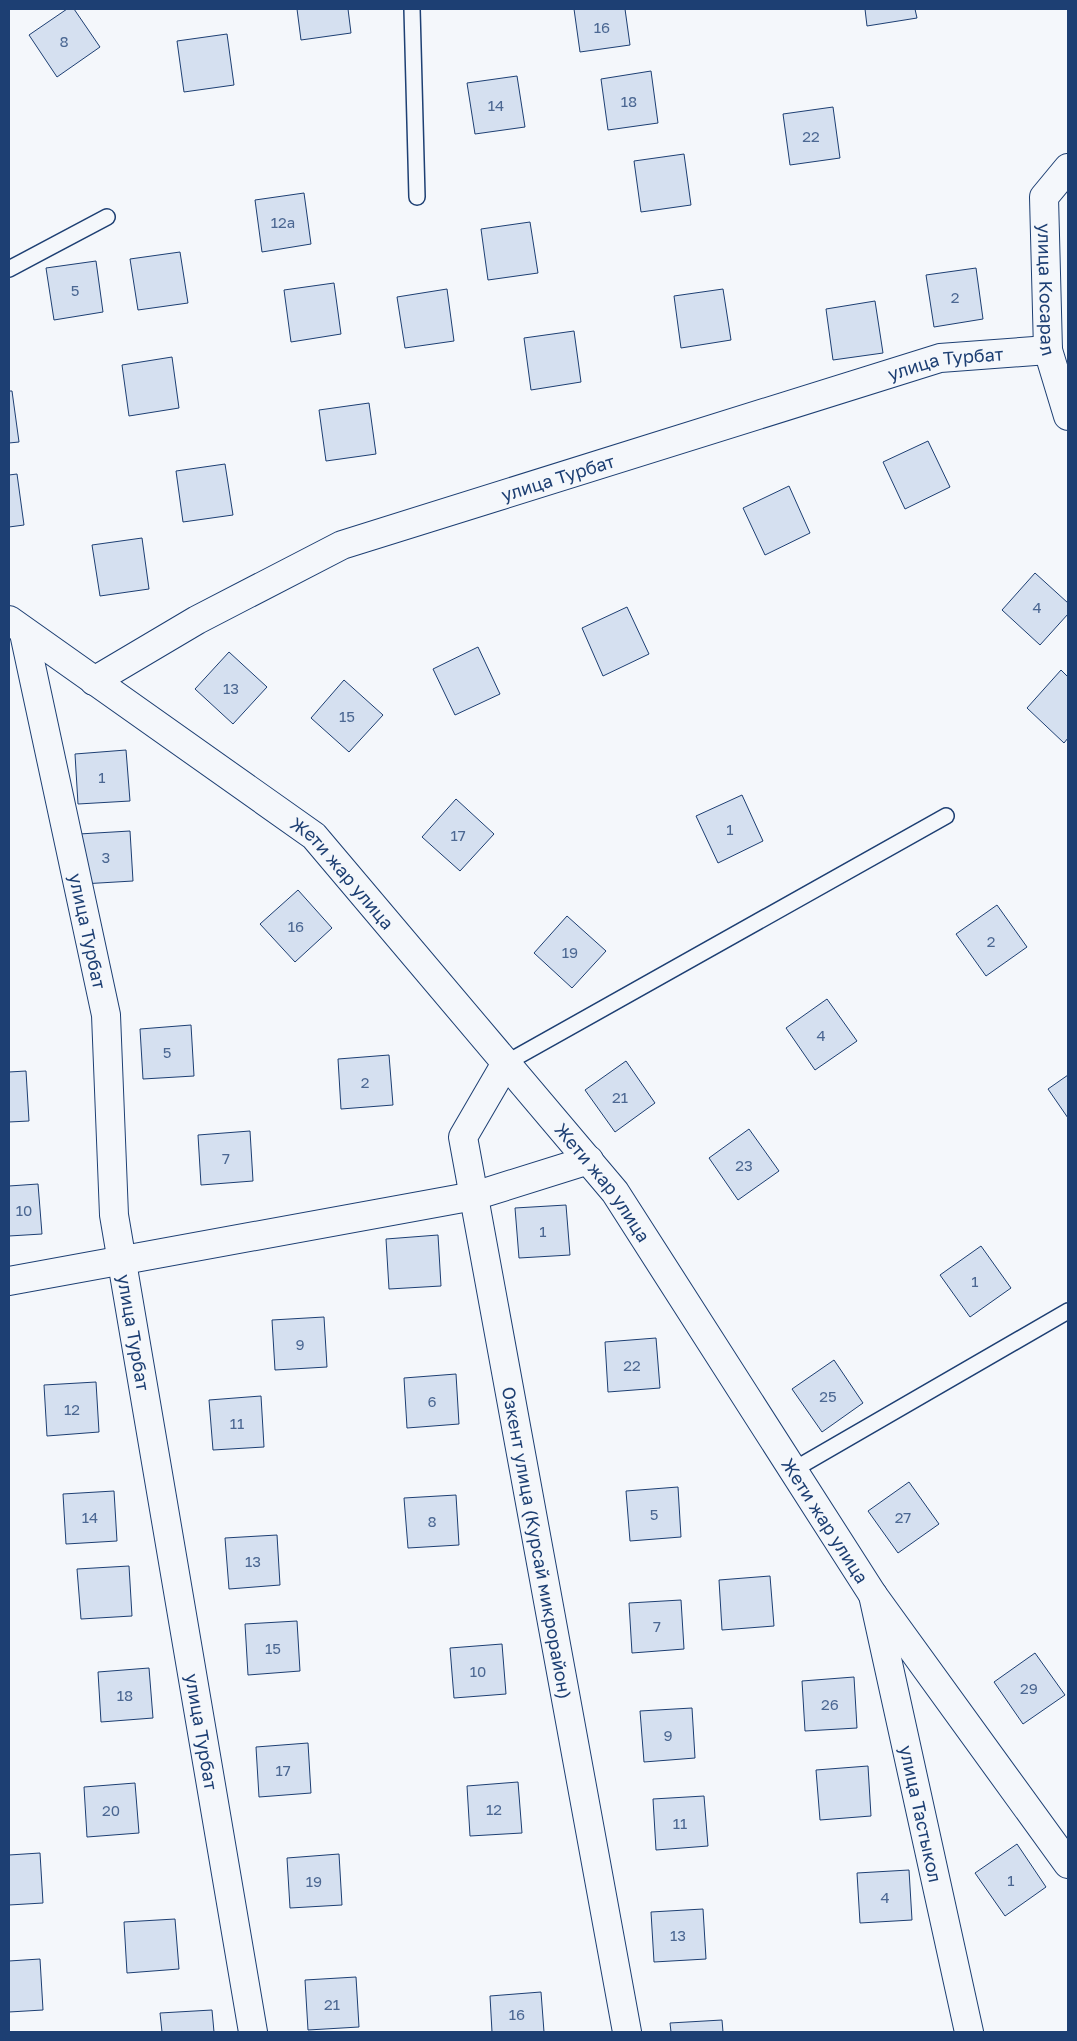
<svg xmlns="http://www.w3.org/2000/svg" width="1077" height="2041" viewBox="0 0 1077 2041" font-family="'Golos Text',sans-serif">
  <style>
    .building { fill: #d5e0f0; stroke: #1d3f73 }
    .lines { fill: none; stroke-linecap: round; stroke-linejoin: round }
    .service-casing { stroke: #1d3f73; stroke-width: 18 }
    .minor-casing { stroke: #1d3f73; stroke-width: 30 }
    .tertiary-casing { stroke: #1d3f73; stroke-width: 30 }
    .service { stroke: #f4f7fb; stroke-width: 15 }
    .minor { stroke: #f4f7fb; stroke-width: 28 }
    .tertiary { stroke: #f4f7fb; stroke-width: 28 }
    .labels { text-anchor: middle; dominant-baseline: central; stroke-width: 4; stroke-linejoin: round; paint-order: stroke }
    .number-label { font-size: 15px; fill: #4b6792 }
    .street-label { font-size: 18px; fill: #1d3f73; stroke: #f4f7fb }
  </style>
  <rect width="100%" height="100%" fill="#f4f7fb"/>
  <!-- building -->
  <g class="building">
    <polygon points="67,9 74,9 100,47 57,77 29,35"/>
    <polygon points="297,9 348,9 351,33 301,40"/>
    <polygon points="574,9 625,9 630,45 580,52"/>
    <polygon points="865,9 915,9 917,18 867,26"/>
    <polygon points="227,34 234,85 184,92 177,41"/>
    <polygon points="651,71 658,123 608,130 601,79"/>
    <polygon points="517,76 525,127 475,134 467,83"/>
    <polygon points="833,107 840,158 790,165 783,114"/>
    <polygon points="684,154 691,205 641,212 634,161"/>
    <polygon points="304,193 311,244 262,252 255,200"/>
    <polygon points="530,222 538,273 488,280 481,229"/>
    <polygon points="180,252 188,303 138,310 130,259"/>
    <polygon points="96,261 103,312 54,320 46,268"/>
    <polygon points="976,268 983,319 934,327 926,275"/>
    <polygon points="334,283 341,334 291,342 284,290"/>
    <polygon points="447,289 454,341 405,348 397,297"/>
    <polygon points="723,289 731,340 681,348 674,296"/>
    <polygon points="875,301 883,353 833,360 826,309"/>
    <polygon points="574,331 581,382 531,390 524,338"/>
    <polygon points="172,357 179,408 129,416 122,365"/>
    <polygon points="9,391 12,391 19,442 9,443"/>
    <polygon points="369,403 376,454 326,461 319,410"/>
    <polygon points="928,441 950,487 905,509 883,462"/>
    <polygon points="225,464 233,515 183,522 176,471"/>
    <polygon points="17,474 24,525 9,527 9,475"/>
    <polygon points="789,486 810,533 765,555 743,508"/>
    <polygon points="142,538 149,589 100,596 92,545"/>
    <polygon points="1035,573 1068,603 1068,614 1040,645 1002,610"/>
    <polygon points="627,607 649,654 603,676 582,628"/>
    <polygon points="478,647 500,694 455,715 433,669"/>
    <polygon points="229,652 267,687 233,724 195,689"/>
    <polygon points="1061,670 1068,677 1068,738 1064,743 1027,708"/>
    <polygon points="344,680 383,715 349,752 311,718"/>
    <polygon points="126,750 130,801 78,804 75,754"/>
    <polygon points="742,795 763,841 718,863 696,816"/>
    <polygon points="456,799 494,834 460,871 422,837"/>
    <polygon points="130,831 133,881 82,884 79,834"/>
    <polygon points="298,890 332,928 295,962 260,924"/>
    <polygon points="997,905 1027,947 986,976 956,934"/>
    <polygon points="567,916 606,951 572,988 534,953"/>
    <polygon points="827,999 857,1041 815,1070 786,1028"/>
    <polygon points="191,1025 194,1076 143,1079 140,1029"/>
    <polygon points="389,1055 393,1105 341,1109 338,1059"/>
    <polygon points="626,1061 655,1103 615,1132 585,1090"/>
    <polygon points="26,1071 29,1121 9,1122 9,1072"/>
    <polygon points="1068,1075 1068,1118 1048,1089"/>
    <polygon points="749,1129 779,1171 738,1200 709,1158"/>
    <polygon points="250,1131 253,1181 201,1185 198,1135"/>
    <polygon points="38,1184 42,1234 9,1236 9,1186"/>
    <polygon points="566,1205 570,1255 519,1258 515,1208"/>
    <polygon points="438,1235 441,1286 389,1289 386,1239"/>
    <polygon points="981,1246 1011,1288 970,1317 940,1275"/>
    <polygon points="324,1317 327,1367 275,1370 272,1320"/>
    <polygon points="656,1338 660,1388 608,1392 605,1342"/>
    <polygon points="834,1360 863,1403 822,1432 792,1389"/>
    <polygon points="456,1374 459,1424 407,1428 404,1378"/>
    <polygon points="96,1382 99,1432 47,1436 44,1385"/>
    <polygon points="261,1396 264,1447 213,1450 209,1400"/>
    <polygon points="909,1482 939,1524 898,1553 868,1511"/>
    <polygon points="678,1487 681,1537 630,1541 626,1491"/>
    <polygon points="114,1491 117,1541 66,1544 63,1494"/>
    <polygon points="456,1495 459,1545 408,1548 404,1498"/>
    <polygon points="277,1535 280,1585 229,1589 225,1538"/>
    <polygon points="129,1566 132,1616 81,1619 77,1569"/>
    <polygon points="770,1576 774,1626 722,1630 719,1580"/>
    <polygon points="681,1600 684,1649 632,1653 629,1603"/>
    <polygon points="297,1621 300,1671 248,1675 245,1624"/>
    <polygon points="502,1644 506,1694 454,1698 450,1648"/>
    <polygon points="1035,1653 1065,1695 1023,1724 994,1682"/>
    <polygon points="149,1668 153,1718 101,1722 98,1672"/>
    <polygon points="854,1677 857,1728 805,1731 802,1681"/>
    <polygon points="692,1708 695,1758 644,1762 640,1711"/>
    <polygon points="308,1743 311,1793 259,1797 256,1747"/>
    <polygon points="868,1766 871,1816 820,1820 816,1770"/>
    <polygon points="518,1782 522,1833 470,1836 467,1786"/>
    <polygon points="135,1783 139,1833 87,1837 84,1787"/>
    <polygon points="704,1796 708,1846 656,1850 653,1799"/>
    <polygon points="1017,1844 1046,1887 1005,1916 975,1873"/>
    <polygon points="40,1853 43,1903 9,1905 9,1855"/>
    <polygon points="339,1854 342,1905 290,1908 287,1858"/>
    <polygon points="909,1870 912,1920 860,1923 857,1873"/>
    <polygon points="703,1909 706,1959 654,1962 651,1912"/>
    <polygon points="175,1919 179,1969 127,1973 124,1922"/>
    <polygon points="40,1959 43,2010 9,2012 9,1961"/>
    <polygon points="356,1977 359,2027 308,2030 305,1980"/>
    <polygon points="541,1992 544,2032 492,2032 490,1996"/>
    <polygon points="212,2010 214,2032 162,2032 160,2013"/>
    <polygon points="722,2020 723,2032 671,2032 670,2023"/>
  </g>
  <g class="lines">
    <defs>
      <g id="service">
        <polyline points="412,9 417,197"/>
        <polyline points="9,269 107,217"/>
        <polyline points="506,1063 946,816"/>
        <polyline points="793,1470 1068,1311"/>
      </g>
      <g id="minor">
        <path id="s1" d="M1068,168L1044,197L1048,350L1068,416"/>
        <path id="s2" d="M24,633L106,1015L114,1215L253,2032"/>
        <path id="s3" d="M94,681L197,620L342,545L940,358L1048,350"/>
        <path id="s4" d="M506,1063L463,1137L627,2032"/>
        <polyline points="9,1281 474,1196 589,1160"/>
        <path id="s5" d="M873,1595L969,2032"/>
      </g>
      <g id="tertiary">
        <path id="s6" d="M9,620L314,836L615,1192L873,1595L1068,1864"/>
      </g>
    </defs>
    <!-- service casing -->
    <use href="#service" class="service-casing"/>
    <!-- minor casing -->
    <use href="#minor" class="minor-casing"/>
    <!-- tertiary casing -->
    <use href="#tertiary" class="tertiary-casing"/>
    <!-- service -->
    <use href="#service" class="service"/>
    <!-- minor -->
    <use href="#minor" class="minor"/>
    <!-- tertiary -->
    <use href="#tertiary" class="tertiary"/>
  </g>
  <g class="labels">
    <!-- number labels -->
    <g class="number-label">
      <text x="602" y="27">16</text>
      <text x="64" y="41">8</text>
      <text x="629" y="101">18</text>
      <text x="496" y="105">14</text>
      <text x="811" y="136">22</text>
      <text x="283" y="222">12а</text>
      <text x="75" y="290">5</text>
      <text x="955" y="297">2</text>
      <text x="1037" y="607">4</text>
      <text x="231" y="688">13</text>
      <text x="347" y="716">15</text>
      <text x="102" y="777">1</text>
      <text x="730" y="829">1</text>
      <text x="458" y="835">17</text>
      <text x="106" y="857">3</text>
      <text x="296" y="926">16</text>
      <text x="991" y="941">2</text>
      <text x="570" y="952">19</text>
      <text x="821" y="1035">4</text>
      <text x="167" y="1052">5</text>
      <text x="365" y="1082">2</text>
      <text x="620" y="1097">21</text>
      <text x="226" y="1158">7</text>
      <text x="744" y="1165">23</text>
      <text x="24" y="1210">10</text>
      <text x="543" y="1231">1</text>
      <text x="975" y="1281">1</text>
      <text x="300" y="1344">9</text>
      <text x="632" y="1365">22</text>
      <text x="828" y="1396">25</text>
      <text x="432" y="1401">6</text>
      <text x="72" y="1409">12</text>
      <text x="237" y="1423">11</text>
      <text x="654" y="1514">5</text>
      <text x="90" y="1517">14</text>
      <text x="903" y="1517">27</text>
      <text x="432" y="1521">8</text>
      <text x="253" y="1561">13</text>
      <text x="657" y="1626">7</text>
      <text x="273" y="1648">15</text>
      <text x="478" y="1671">10</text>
      <text x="1029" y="1688">29</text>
      <text x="125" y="1695">18</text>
      <text x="830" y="1704">26</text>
      <text x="668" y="1735">9</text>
      <text x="283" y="1770">17</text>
      <text x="494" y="1809">12</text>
      <text x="111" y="1810">20</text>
      <text x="680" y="1823">11</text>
      <text x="1011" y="1880">1</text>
      <text x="314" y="1881">19</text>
      <text x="885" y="1897">4</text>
      <text x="678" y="1935">13</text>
      <text x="332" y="2004">21</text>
      <text x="517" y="2014">16</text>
    </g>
    <!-- street labels -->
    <g class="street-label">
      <text stroke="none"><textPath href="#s1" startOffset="130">улица Косарал</textPath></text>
      <text stroke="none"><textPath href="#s3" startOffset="914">улица Турбат</textPath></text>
      <text stroke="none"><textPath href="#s3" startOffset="509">улица Турбат</textPath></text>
      <text stroke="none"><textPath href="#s6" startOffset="420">Жети жар улица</textPath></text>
      <text stroke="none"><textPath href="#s2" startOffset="305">улица Турбат</textPath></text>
      <text stroke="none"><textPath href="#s6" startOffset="825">Жети жар улица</textPath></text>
      <text stroke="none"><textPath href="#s2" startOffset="710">улица Турбат</textPath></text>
      <text stroke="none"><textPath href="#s6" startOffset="1230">Жети жар улица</textPath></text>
      <text stroke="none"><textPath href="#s4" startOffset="498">Озкент улица (Курсай микрорайон)</textPath></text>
      <text stroke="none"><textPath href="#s2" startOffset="1115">улица Турбат</textPath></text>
      <text stroke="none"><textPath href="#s5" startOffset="224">улица Тастыкол</textPath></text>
    </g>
  </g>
  <!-- border -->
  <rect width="1077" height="2041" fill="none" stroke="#1d3f73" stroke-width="20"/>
</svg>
